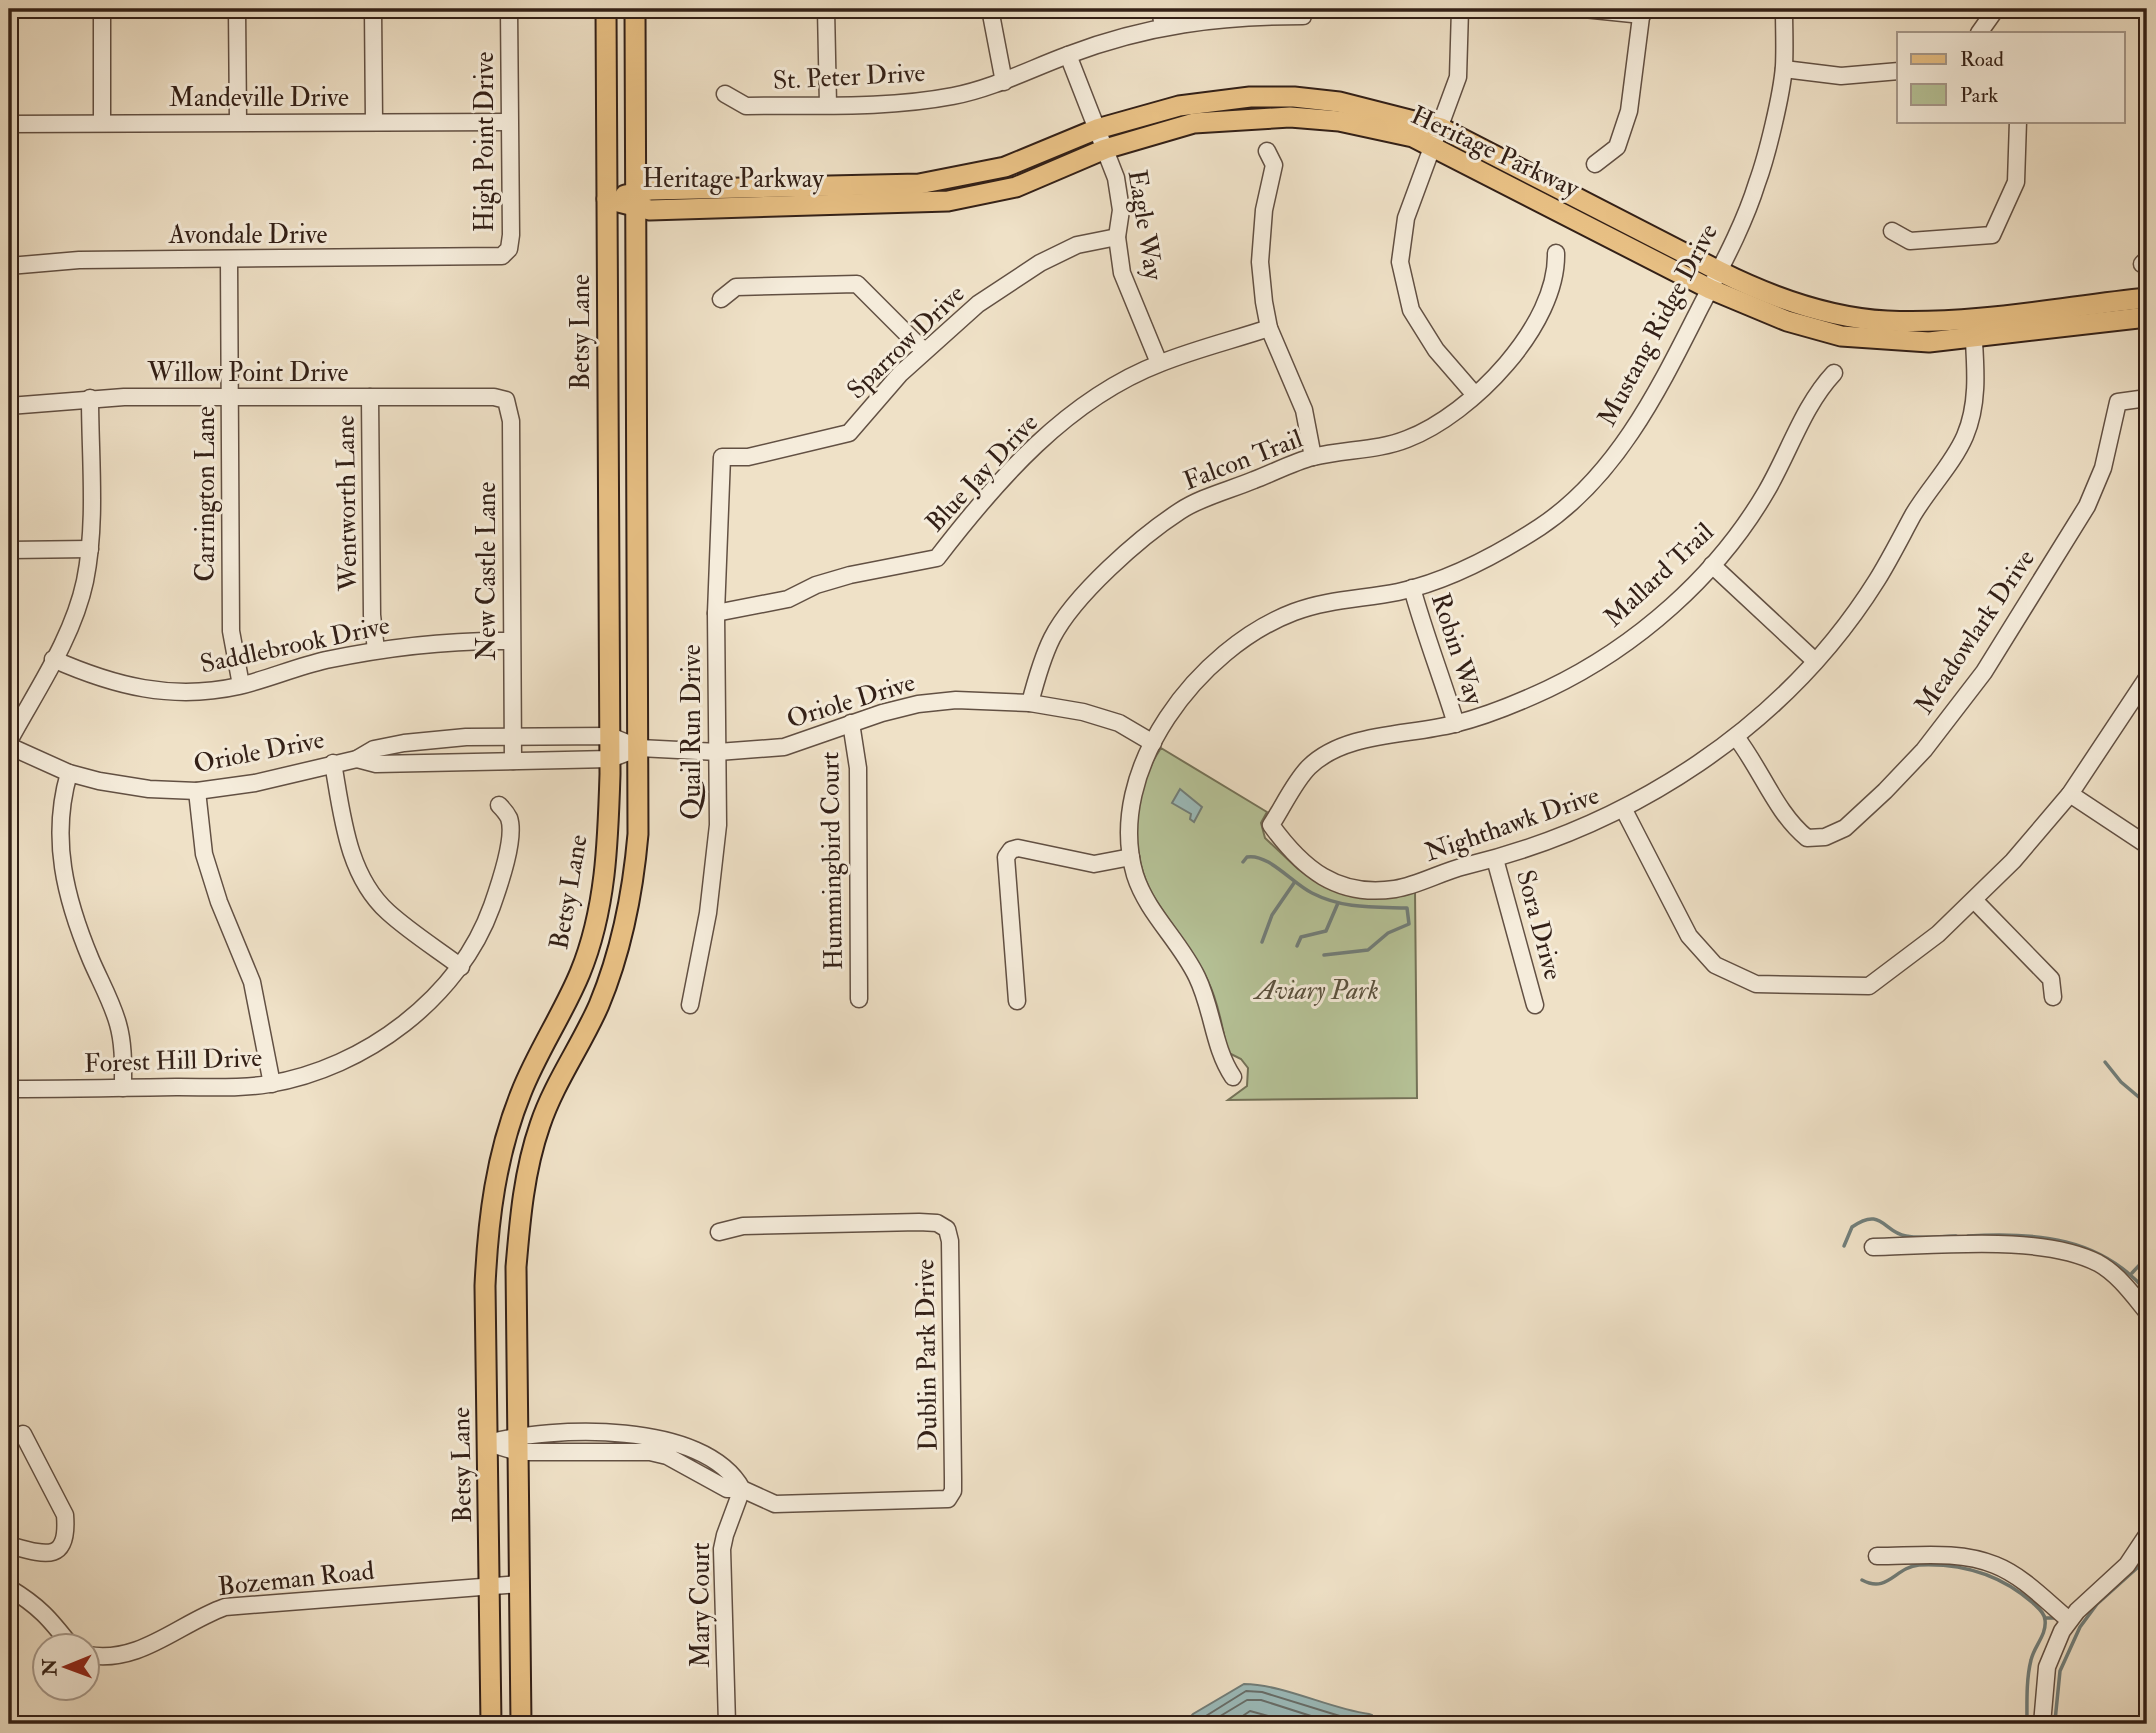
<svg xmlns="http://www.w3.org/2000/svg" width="2156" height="1733" viewBox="0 0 2156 1733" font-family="'IM FELL Double Pica',serif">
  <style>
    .green { fill: #b6c398; stroke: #747258; stroke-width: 2 }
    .water { fill: #9bbcbc; stroke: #717e7a; stroke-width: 2 }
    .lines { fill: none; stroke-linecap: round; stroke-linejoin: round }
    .shore { stroke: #676e6a; stroke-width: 2 }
    .stream { stroke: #717e7a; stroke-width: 3.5 }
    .minor-casing { stroke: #625043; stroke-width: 19 }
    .major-casing { stroke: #332017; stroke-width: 23 }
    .minor { stroke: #f5ecdb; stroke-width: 16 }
    .major { stroke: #e8c084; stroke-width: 19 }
    .labels { text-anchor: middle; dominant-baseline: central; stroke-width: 6; stroke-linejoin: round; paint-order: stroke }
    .street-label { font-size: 26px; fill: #332017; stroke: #f5ecdb }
    .park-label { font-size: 26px; font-style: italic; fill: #5a513e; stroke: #f5ecdb }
  </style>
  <rect width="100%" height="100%" fill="#efe1c7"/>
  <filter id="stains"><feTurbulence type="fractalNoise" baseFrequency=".00286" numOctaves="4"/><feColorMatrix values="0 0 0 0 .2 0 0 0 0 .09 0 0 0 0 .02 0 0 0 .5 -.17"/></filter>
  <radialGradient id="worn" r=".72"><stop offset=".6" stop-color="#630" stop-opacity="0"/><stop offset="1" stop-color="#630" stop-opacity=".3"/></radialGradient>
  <!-- green -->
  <path class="green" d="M1161,748L1267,812L1261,823L1265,838L1298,869L1318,882L1415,890L1417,1098L1228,1100L1247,1086L1248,1068L1241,1059L1227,1052C1223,1027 1218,1001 1207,979C1193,949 1171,925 1154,897C1128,852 1132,791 1161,748Z"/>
  <!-- water -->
  <g class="water">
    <polygon points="1180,789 1202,807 1194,822 1190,819 1191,814 1172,803"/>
    <path d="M1244,1684C1286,1685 1327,1708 1369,1714L1372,1715L1374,1724H1184L1193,1714Z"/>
  </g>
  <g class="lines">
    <!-- shore -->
    <g class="shore">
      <polyline points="1193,1724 1246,1691 1262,1692 1343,1717 1365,1721 1368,1724"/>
      <polyline points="1207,1724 1247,1700 1261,1700 1336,1724"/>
      <polyline points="1231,1724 1250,1711 1298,1724"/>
    </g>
    <!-- stream -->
    <g class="stream">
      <path d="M1243,862L1247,857C1268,853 1292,883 1312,893C1343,909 1373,907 1407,908L1409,924L1388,933L1368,950L1324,955"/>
      <polyline points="1262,942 1272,915 1294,883"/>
      <polyline points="1297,946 1301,937 1326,931 1338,903"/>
      <polyline points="2105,1062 2121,1082 2147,1104"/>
      <path d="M1968,1236C2036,1232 2101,1237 2147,1292"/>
      <path d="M1844,1246L1852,1227C1882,1206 1883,1232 1906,1236C1922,1239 1940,1236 1956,1236"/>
      <polyline points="2132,1273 2147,1257"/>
      <path d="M1862,1580C1888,1594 1895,1567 1919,1565C1961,1563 2001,1575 2033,1603C2038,1608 2045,1613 2045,1620C2047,1635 2034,1646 2031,1660C2026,1680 2027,1703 2027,1724"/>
      <polyline points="2045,1618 2055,1618"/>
      <polyline points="2055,1721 2060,1671 2080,1627 2097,1604 2147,1559"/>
    </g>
    <defs>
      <g id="minor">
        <polyline points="102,9 102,123"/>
        <polyline points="237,9 238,122"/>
        <polyline points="373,9 374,122"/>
        <polyline points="826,9 828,105"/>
        <polyline points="990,9 1004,82"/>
        <polyline points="1160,9 1163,27"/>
        <polyline points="1460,9 1458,77 1406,218 1400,262 1411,310 1436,350 1475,395"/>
        <polyline points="1584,9 1642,15"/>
        <polyline points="1979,33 1996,9"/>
        <polyline points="1068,55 1116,178 1121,210 1117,237 1122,273 1159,363"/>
        <polyline points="1784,69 1841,76 1899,71"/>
        <path d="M725,94L746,106C815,105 885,109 953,96C994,88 1030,69 1068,55C1147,25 1219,16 1303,16L1305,9"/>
        <polyline points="9,124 509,122"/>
        <polyline points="1267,151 1274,165 1264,210 1260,262 1264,302 1269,328 1304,410 1313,457"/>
        <polyline points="1595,164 1617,147 1629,111 1642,9"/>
        <polyline points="1892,231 1910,241 1992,235 2016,182 2018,121"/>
        <polyline points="229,260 231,631 241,685"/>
        <polyline points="2142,264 2147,259"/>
        <polyline points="9,266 79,260 502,256 509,249 511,235 509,9"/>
        <polyline points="721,299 736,287 857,284 924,351"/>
        <path d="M1834,373C1803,406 1789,453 1766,492C1717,576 1636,647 1548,689C1518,703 1487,716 1454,724C1407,736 1345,732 1309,767C1294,782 1283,807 1271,825C1302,868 1337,898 1395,889C1419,885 1441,872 1465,866C1631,826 1785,727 1877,580C1890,559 1901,537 1913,515C1929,488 1953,464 1965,436C1980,401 1975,362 1973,326"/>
        <polyline points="370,397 372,615 376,650"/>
        <polyline points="9,406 124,397 494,397 506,400 511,421 513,761"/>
        <polyline points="9,550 90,549"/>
        <polyline points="1712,565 1814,660"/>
        <path d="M1412,588C1425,635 1442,678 1456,724"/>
        <path d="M716,613L788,599L816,585L850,575L937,558C997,480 1067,399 1161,363C1196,349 1233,340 1269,328"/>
        <path d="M53,659C114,686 172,701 239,686C268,679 296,667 326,660C388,647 448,640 511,641"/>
        <path d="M1030,703C1036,680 1042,658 1052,638C1074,595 1140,537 1180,511C1201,497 1230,490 1254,480C1273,473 1293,462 1313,457C1344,449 1377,451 1407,439C1472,414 1558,325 1556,253"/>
        <polyline points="851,723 858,768 859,999"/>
        <path d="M1736,737C1761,769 1776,813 1807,838L1825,837L1845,828L1885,791L1924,750L1984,672L2087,506L2103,468L2118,402L2147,398"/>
        <path d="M9,741C36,691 73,638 85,581C97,522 90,458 90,398"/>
        <polyline points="9,746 69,773 99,781 149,789 197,791 255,783 357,759 374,749 404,743 466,737 610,736 639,748 718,752 784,747 882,713 918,704 956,700 1030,703 1083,712 1119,723 1153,743"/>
        <polyline points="357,759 376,764 610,759 639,748"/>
        <path d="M333,763C342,814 347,875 388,912C410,932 437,949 461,967"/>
        <path d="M69,773C50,838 65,898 91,960C100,981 112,1002 118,1024C124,1045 123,1067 123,1088"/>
        <polyline points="197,791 204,854 219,902 252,982 272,1084"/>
        <polyline points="2070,794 2147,845"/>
        <polyline points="1624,810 1689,936 1715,965 1756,984 1869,986 1938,934 2013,861 2070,794 2147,678"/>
        <polyline points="1495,859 1535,1005"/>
        <polyline points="1975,901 2051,979 2053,997"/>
        <polyline points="1017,1001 1006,857 1011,850 1018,848 1094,864 1131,857"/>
        <polyline points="690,1005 708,913 718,825 716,613 722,457 748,457 849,433 900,374 978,304 1040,263 1077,245 1117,237"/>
        <path d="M1233,1077C1213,1047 1213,1010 1197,977C1180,941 1147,913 1135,875C1104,770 1199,648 1294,612C1328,599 1364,599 1398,592C1449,581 1497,555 1540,527C1618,475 1660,387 1701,306C1721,267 1744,225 1757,183C1767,156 1782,94 1784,66C1785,47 1784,28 1784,9"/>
        <path d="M9,1089C66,1089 122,1088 179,1087C209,1087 240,1089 269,1084C365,1068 459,998 492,906C499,886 516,838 509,818C507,814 502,808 499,805"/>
        <path d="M719,1232L743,1226L919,1222L937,1223L947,1229L950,1241L953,1478V1491L948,1499L775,1504L742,1489H727L667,1456L650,1452H518L488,1443C553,1426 704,1420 742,1489"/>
        <path d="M1873,1247C1937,1246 2041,1234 2098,1263C2118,1274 2133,1295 2147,1312"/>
        <path d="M9,1545C45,1555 69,1564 65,1515L23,1434"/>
        <path d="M1877,1556C1916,1556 1959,1550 1995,1565C2023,1576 2046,1601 2069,1620"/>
        <path d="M9,1588C39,1606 50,1619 71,1646"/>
        <path d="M88,1655C140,1664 178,1624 225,1607L519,1584"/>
        <polyline points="727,1724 722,1549 725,1535 742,1489"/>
        <polyline points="2042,1724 2047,1667 2062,1631 2077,1611 2127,1565 2147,1535"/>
      </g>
      <g id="major">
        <path d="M625,195L651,190L919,184L1005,167L1097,129L1179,106L1250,97H1294L1339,102L1441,128L1719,271C1769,296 1830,318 1887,321C1974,325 2061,307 2147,298"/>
        <polyline points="607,199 650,210 948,201 1016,187 1105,149 1194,123 1290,117 1339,121 1413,137 1710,289 1787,321 1841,336 1929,342 2147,317"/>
        <path d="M491,1724L485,1286C488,1219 496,1155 521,1093C537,1052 563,1014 580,973C606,910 608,841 610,774L606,9"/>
        <path d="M521,1724L516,1267C520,1219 524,1171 540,1125C554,1083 581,1046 599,1005C621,952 633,892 638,834L635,9"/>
      </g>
    </defs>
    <!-- minor casing -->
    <use href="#minor" class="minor-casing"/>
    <!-- major casing -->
    <use href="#major" class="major-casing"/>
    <!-- minor -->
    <use href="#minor" class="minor"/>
    <!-- major -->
    <use href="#major" class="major"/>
  </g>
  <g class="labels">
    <!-- street labels -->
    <g class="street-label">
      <text transform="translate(849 77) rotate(-3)">St. Peter Drive</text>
      <text x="259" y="98">Mandeville Drive</text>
      <text transform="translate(485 142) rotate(-90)">High Point Drive</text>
      <text transform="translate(1495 152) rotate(25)">Heritage Parkway</text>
      <text x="733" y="179">Heritage Parkway</text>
      <text transform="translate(1145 225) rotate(81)">Eagle Way</text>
      <text x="248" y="235">Avondale Drive</text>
      <text transform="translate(1658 325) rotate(-62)">Mustang Ridge Drive</text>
      <text transform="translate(581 332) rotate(-90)">Betsy Lane</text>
      <text transform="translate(906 342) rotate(-44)">Sparrow Drive</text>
      <text x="248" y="373">Willow Point Drive</text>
      <text transform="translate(1243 460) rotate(-21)">Falcon Trail</text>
      <text transform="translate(982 473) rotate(-47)">Blue Jay Drive</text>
      <text transform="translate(206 494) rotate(-90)">Carrington Lane</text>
      <text transform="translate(347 503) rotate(-91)">Wentworth Lane</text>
      <text transform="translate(487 571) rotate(-90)">New Castle Lane</text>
      <text transform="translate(1659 575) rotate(-43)">Mallard Trail</text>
      <text transform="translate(1975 632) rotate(-56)">Meadowlark Drive</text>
      <text transform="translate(295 645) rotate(-12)">Saddlebrook Drive</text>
      <text transform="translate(1457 649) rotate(72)">Robin Way</text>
      <text transform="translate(851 701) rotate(-17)">Oriole Drive</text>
      <text transform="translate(692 732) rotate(-90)">Quail Run Drive</text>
      <text transform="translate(259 752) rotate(-11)">Oriole Drive</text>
      <text transform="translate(1512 824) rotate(-19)">Nighthawk Drive</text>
      <text transform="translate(832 861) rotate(-91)">Hummingbird Court</text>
      <text transform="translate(569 892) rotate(-80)">Betsy Lane</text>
      <text transform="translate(1539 925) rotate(75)">Sora Drive</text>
      <text transform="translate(173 1061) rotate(-2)">Forest Hill Drive</text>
      <text transform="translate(927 1355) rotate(-91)">Dublin Park Drive</text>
      <text transform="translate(462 1465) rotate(-91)">Betsy Lane</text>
      <text transform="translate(296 1579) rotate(-6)">Bozeman Road</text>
      <text transform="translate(701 1605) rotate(-90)">Mary Court</text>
    </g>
    <!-- park labels -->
    <g class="park-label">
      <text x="1317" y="991">Aviary Park</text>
    </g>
  </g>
  <!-- margin -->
  <rect width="2156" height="1733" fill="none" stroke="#efe1c7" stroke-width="35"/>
  <rect x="10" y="10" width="2135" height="1712" fill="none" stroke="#332017" stroke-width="3.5"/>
  <rect x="18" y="18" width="2121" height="1698" fill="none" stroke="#332017" stroke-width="2"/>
  <!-- legend -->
  <rect x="1897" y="32" width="228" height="91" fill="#f5ecdb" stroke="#a79a8d" stroke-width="2"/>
  <rect x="1911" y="54" width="35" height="10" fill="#e8c084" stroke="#a79a8d" stroke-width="2"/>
  <text x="1960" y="66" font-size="21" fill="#332017">Road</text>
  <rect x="1911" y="84" width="35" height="21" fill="#b6c398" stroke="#a79a8d" stroke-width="2"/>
  <text x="1960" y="102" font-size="21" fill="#332017">Park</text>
  <!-- north arrow -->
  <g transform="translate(66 1667) rotate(269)"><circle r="33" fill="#f5ecdb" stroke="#a79a8d" stroke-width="2"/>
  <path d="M0-5L12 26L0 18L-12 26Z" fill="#8f2418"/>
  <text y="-10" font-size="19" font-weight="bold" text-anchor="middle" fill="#332017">N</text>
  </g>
  <rect width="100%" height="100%" filter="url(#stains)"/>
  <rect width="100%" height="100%" fill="url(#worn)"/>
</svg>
